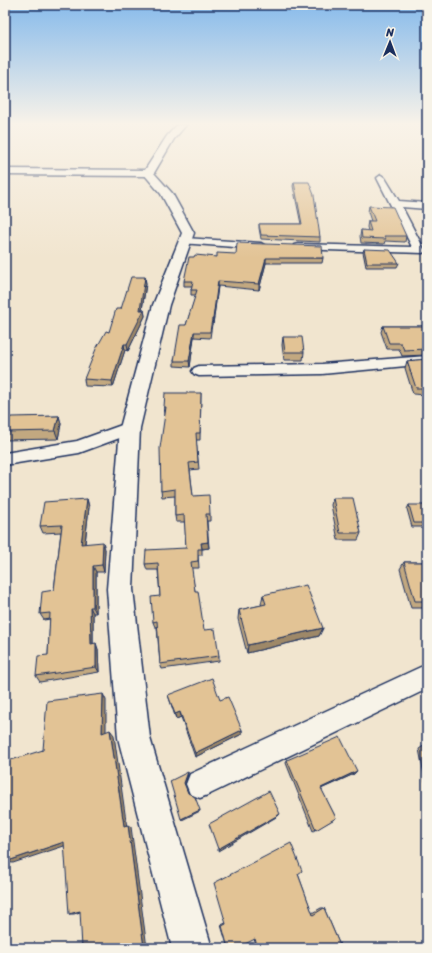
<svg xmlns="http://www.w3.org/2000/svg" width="432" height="953" viewBox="0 0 432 953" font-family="Sriracha,sans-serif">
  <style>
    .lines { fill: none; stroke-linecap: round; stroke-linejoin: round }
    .minor-casing { stroke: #1b2f5e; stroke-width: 3 }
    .tertiary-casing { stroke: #1b2f5e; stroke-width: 3 }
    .minor { fill: #f7f3e8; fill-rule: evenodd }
    .tertiary { fill: #f7f3e8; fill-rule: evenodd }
    .wall { fill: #c2a880; stroke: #1b2f5e }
    .shaded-wall { fill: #9e8868; stroke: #1b2f5e }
    .building { fill: #e2c395; stroke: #1b2f5e }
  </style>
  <rect width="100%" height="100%" fill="#f1e5cf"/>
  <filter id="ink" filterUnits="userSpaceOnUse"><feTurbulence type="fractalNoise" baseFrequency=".025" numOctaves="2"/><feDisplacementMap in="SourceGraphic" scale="8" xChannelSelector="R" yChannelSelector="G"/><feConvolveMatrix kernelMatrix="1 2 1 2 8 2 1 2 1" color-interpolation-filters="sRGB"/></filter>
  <g filter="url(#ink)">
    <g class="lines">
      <defs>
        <g id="minor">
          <polygon points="5,169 148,170 152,173 148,176 5,175"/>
          <polygon points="381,175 385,178 399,201 427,203 427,209 402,207 425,251 423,253 294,249 293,247 294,245 298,244 412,247 377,178"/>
          <polygon points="185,238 261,243 266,246 261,249 181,243 180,241"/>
          <polygon points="427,356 427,364 322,374 199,376 194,374 192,371 194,368 199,366 322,364"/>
          <polygon points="130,422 136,424 138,428 136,432 79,453 5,465 5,453 77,441"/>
          <polygon points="427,664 427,689 210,794 200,798 190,794 186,784 190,774"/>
        </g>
        <polygon id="tertiary" points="177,125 186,125 174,139 154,173 172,193 194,233 169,305 140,428 133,589 150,738 212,948 172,948 118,738 107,589 120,428 153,305 182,233 161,194 143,173 167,136"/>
      </defs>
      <!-- minor casing -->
      <use href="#minor" class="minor-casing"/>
      <!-- tertiary casing -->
      <use href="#tertiary" class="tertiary-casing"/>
      <!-- minor -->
      <use href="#minor" class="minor"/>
      <!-- tertiary -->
      <use href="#tertiary" class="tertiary"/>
    </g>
    <!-- wall -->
    <g class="wall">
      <polygon points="294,182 320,237 320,242 261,239 259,228 259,224 301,224 293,186"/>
      <polygon points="369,206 406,236 405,242 385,241 384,244 361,243 360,236 361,230 368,231 367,227 368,221 371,221 368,212"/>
      <polygon points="364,249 399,263 397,267 366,267 363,252"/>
      <polygon points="217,257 323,258 322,263 266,263 259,290 218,286 213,324 212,324 210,338 194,337 190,367 174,366 174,361 196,295 191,295 191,290 192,286 184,286 184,281"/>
      <polygon points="145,277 146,284 142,310 144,310 145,316 128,351 125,350 113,387 85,386 84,379 121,309"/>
      <polygon points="383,326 427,326 427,355 402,356 399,349 387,349 381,332"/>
      <polygon points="283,337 304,352 303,360 284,360 282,345"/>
      <polygon points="427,359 427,395 413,394 405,368 407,361"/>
      <polygon points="201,393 200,440 196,440 199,469 190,470 193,496 210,514 210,521 207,521 209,548 202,549 202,555 198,555 199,568 191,568 195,591 204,630 219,656 219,661 162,669 160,664 157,627 155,627 153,622 160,596 158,570 147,570 145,564 186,548 185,522 176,522 175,516 175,496 162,497 161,491 165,414 164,407"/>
      <polygon points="59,416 61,424 58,439 5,440 5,418"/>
      <polygon points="333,498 361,533 358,540 338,540 331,505"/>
      <polygon points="87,499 89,507 85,544 105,549 104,572 96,572 96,613 93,613 93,644 98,649 99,672 40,682 36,676 48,655 50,619 44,620 40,614 54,590 61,532 43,533 40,526"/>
      <polygon points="409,505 427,514 427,527 412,527 407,509"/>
      <polygon points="404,562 427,562 427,608 411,608 400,569"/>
      <polygon points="263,595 323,628 319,636 247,653 238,619 239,610 262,605 261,604"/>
      <polygon points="168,695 220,700 242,730 242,734 195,757 181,717 176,719"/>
      <polygon points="425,745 427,745 427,790 419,749"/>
      <polygon points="287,760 354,774 321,789 336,818 313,831 286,763"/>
      <polygon points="298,874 312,913 321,908 324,908 341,948 257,948 254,939 228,948 221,925 226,923"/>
    </g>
    <!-- shaded-wall -->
    <g class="shaded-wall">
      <polygon points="266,258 266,263 259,290 259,284"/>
      <polygon points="145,277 146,284 141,315 144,310 145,316 128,351 127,344"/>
      <polygon points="218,281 218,286 213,324 213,319"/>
      <polygon points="194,332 194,337 190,367 189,361"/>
      <polygon points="124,344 125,350 113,387 112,381"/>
      <polygon points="59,416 61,424 58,439 55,431"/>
      <polygon points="87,499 89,507 84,551 81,544"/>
      <polygon points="103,542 105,549 104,572 102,565"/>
      <polygon points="208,542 209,548 202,549 201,543"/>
      <polygon points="93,566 96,572 96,613 93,607"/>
      <polygon points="90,607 93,613 93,650 91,644"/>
      <polygon points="323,628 319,636 247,653 248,645"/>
      <polygon points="96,643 98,649 99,672 96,667"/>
      <polygon points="103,694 106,700 106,738 102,733"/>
      <polygon points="180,712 181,717 176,719 175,714"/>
      <polygon points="110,730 114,735 127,828 124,826"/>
      <polygon points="242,730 242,734 195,757 195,753"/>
      <polygon points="357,771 354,774 318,790 321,788"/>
      <polygon points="188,772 188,774 185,785 184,783"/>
      <polygon points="200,810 200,811 182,820 181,819"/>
      <polygon points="280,814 278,816 218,851 218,849"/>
      <polygon points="128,825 131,827 147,948 144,948"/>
      <polygon points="64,842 70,844 13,863 5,862"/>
      <polygon points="86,910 74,914 69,914 80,911"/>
    </g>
    <!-- building -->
    <g class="building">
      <polygon points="294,182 309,182 314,195 320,237 261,235 259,224 302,224"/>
      <polygon points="369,206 393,207 406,236 384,236 386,239 362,238 361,230 371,231 368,221 375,221"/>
      <polygon points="237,243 322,246 323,258 266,258 259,284 218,281 213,319 212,319 210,332 194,332 189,361 174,361 180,325 186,325 197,290 191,290 193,281 184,281 189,257 194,257 195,255 217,257 217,253 236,254"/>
      <polygon points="364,249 390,250 399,263 367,263"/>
      <polygon points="131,277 145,277 140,310 144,310 127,344 124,344 112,381 84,379 96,349 106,331 109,332 116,309 121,309"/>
      <polygon points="383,326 427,326 427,349 404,350 401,343 389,343"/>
      <polygon points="283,337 302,337 304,352 285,352"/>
      <polygon points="427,359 427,388 416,388 407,361"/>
      <polygon points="165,393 201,393 200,433 196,433 198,462 189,463 193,496 209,495 210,514 206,514 208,542 201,543 202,549 198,549 198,561 191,562 195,591 198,591 204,630 215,629 219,656 160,664 157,621 153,622 151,597 160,596 158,563 145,564 146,550 186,548 184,515 175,516 175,489 161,491 160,448 166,407 164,407"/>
      <polygon points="59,416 55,431 5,432 5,418 12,417"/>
      <polygon points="333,498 353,498 361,533 340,533"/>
      <polygon points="87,499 81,544 103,542 102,565 93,566 93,607 90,607 91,644 96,643 96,667 36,676 38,656 48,655 50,613 40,614 42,592 54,590 62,525 40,526 44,502"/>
      <polygon points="409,505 424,505 427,514 427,523 414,523"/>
      <polygon points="404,562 427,562 427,601 415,601"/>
      <polygon points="306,585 323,628 248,645 239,610 266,604 263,595"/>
      <polygon points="212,678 220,700 228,697 242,730 195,753 180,712 175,714 168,695"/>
      <polygon points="103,694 102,733 110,730 124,826 128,825 144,948 82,948 80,911 69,914 64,842 5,862 5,762 43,750 47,701"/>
      <polygon points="340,737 357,771 321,788 336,818 316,830 287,760"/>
      <polygon points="425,745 427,745 427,756"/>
      <polygon points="188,772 184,783 188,793 195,797 200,810 181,819 170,781"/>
      <polygon points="269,791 280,814 218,849 209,824"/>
      <polygon points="291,843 302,871 298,874 313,915 324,908 341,948 258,948 255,939 237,948 228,948 222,926 226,924 214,883"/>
    </g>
  </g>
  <!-- sky -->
  <linearGradient id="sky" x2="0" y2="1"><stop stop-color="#86baeb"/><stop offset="0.48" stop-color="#f9f3e9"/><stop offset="1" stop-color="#f9f3e9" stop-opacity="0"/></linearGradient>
  <rect width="432" height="258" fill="url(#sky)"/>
  <!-- margin -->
  <rect width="432" height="953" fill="none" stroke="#f7f3e8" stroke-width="20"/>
  <rect x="10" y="10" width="412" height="933" fill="none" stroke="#1b2f5e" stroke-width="1.5" filter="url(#ink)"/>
  <!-- north arrow -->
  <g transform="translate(390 42) rotate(1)" stroke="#f7f3e8" stroke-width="3" paint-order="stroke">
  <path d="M0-3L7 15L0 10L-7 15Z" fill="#1b2f5e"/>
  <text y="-6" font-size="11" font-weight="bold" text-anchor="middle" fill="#1b2f5e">N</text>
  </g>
</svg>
